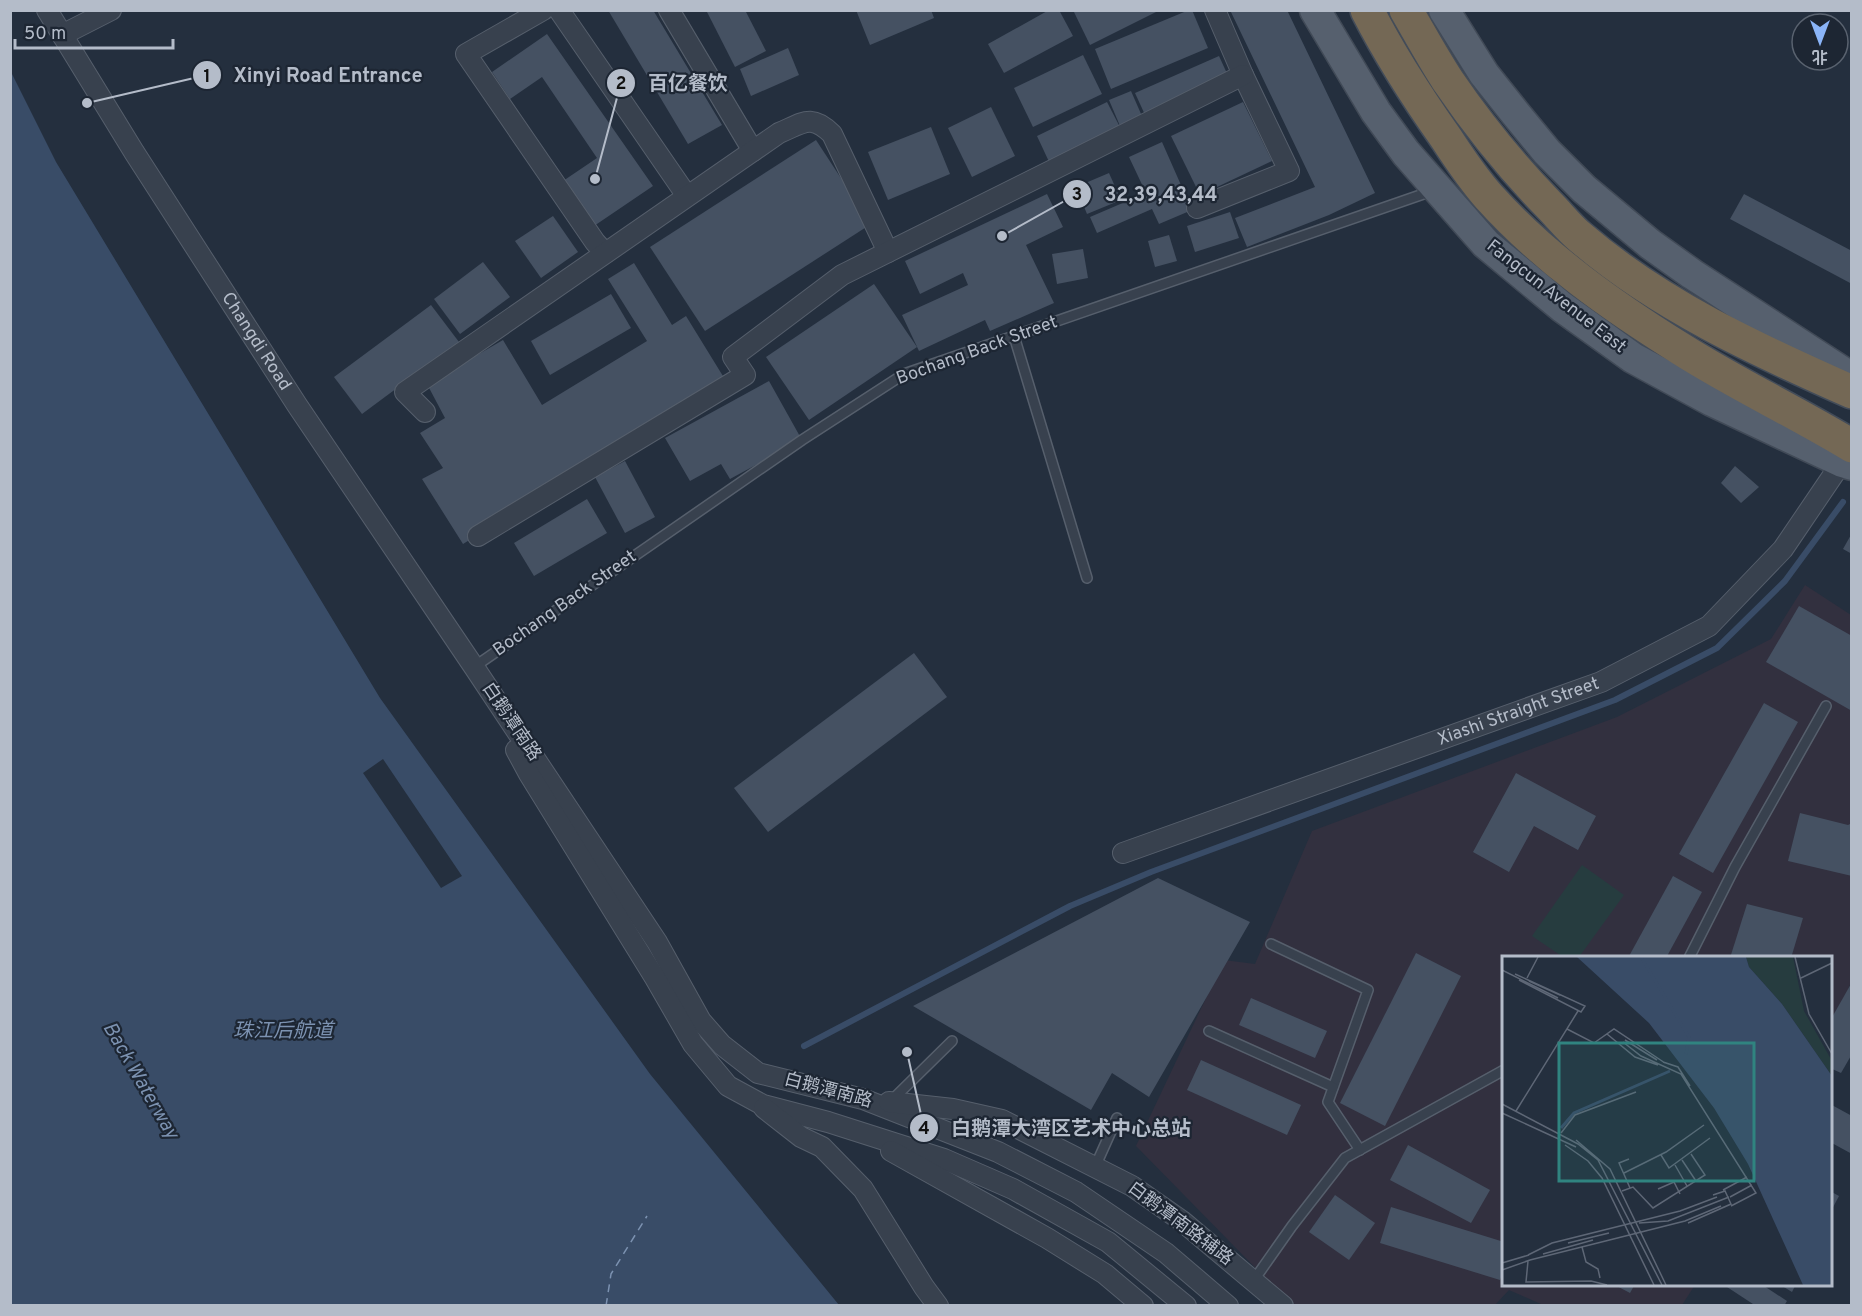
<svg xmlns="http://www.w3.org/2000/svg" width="1862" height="1316" viewBox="0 0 1862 1316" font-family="Overpass,'Noto Sans SC',sans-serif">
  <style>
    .medical { fill: #32303f }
    .green { fill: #263c3f }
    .water { fill: #394c67 }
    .pier { fill: #242f3e }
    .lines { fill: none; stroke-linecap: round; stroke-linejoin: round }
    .stream { stroke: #394c67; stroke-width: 6 }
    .ferry { stroke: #7c92b1; stroke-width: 1.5; stroke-dasharray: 8 6; stroke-linecap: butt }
    .building { fill: #455162 }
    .lane-casing { stroke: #565f6c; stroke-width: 12 }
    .street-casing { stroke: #565f6c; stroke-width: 22 }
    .primary-casing { stroke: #414a57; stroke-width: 33 }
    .highway-casing { stroke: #434c59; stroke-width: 36 }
    .lane { stroke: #38414e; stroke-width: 9 }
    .street { stroke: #38414e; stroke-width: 20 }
    .primary { stroke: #56606e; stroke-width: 30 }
    .highway { stroke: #746855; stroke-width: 33 }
    .labels { text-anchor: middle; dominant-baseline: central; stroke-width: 4.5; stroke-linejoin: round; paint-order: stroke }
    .street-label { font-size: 18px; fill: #b4bcc9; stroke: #1d2633 }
    .water-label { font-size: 20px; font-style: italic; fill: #7c92b1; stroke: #1d2633 }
    .inset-river { fill: none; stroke: #394c67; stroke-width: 3 }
    .inset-road { fill: none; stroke: #5e6776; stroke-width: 1.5 }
    .view { fill: #308480; fill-opacity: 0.15; stroke: #308480; stroke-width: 3 }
    .inset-edge { fill: none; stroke: #b4bcc9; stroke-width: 3 }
    .leader { fill: none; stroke: #b4bcc9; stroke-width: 2 }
    .callout-dot { fill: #b4bcc9; stroke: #1d2633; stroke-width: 2 }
    .mark-label { font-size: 18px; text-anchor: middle; font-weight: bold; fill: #111 }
    .callout-label { font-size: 20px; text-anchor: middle; font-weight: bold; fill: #b4bcc9; stroke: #1d2633; stroke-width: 4.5; stroke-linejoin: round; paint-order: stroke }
  </style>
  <rect width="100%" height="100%" fill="#242f3e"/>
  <!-- medical -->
  <polygon class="medical" points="1805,585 1851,615 1851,982 1831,1035 1830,958 1504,958 1504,1284 1695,1285 1682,1305 1543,1305 1509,1290 1495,1305 1296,1305 1283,1296 1136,1146 1224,960 1255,964 1312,831 1617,717 1771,639"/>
  <!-- green -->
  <polygon class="green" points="1582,865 1624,895 1579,957 1563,957 1532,936"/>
  <!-- water -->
  <polygon class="water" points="10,70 56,162 380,698 650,1074 839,1305 11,1305"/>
  <!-- pier -->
  <polygon class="pier" points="383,759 462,876 441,888 363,773"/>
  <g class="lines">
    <!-- stream -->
    <polyline class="stream" points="804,1046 1070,906 1151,872 1615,700 1717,648 1785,581 1843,502"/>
    <!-- ferry -->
    <polyline class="ferry" points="606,1306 611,1274 647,1216"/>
  </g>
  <!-- building -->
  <g class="building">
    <polygon points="608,10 653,10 722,125 688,144"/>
    <polygon points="706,10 745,10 766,51 735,67"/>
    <polygon points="856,10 931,10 934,18 870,45"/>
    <polygon points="1049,10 1059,10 1073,36 1004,73 988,44"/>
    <polygon points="1073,10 1160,10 1090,45"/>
    <polygon points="1189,10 1192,10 1208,48 1111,89 1095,49"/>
    <polygon points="1230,10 1287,10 1375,193 1329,215 1247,247 1235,218 1315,187"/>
    <polygon points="547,34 653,186 594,226 563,181 597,158 542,77 510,99 492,72"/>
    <polygon points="788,48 799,75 751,96 740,69"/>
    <polygon points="1083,55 1102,94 1033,127 1014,88"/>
    <polygon points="1219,56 1230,80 1146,117 1135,93"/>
    <polygon points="1131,91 1145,123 1123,133 1109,100"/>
    <polygon points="1107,102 1122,131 1051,166 1037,136"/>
    <polygon points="1243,102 1272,161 1200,195 1171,136"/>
    <polygon points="991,107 1015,156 972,177 948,128"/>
    <polygon points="931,127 950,174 888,200 868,152"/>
    <polygon points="816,140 871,224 705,331 650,247"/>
    <polygon points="1162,142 1192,210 1159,224 1152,209 1097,233 1090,217 1146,193 1129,157"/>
    <polygon points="1109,173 1121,200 1087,214 1076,187"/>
    <polygon points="1047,194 1063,227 1026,245 1054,303 990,331 985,320 919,351 902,315 968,285 963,273 920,294 905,261"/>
    <polygon points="1744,194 1852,251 1852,284 1730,219"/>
    <polygon points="1230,212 1239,238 1195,252 1187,226"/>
    <polygon points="553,216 578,252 541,278 515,241"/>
    <polygon points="1169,235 1177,261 1155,267 1148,241"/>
    <polygon points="1083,249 1088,278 1057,284 1052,254"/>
    <polygon points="483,262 510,297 460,334 434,299"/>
    <polygon points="634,263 672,325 686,316 726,381 463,544 422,479 443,468 420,433 445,418 427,384 503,340 542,405 647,341 608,279"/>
    <polygon points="874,284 917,347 809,420 766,357"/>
    <polygon points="611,294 631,328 550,375 531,341"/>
    <polygon points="431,305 459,342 362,414 334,377"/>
    <polygon points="769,381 802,440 730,479 721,464 690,481 665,438"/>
    <polygon points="625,461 655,517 625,533 595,477"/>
    <polygon points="1735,466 1759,487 1741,503 1721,483"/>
    <polygon points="587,499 607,533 534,576 514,543"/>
    <polygon points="1852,533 1852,554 1843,549"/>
    <polygon points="1799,606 1852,636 1852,711 1766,662"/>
    <polygon points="914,653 947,697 768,832 734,788"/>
    <polygon points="1764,703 1798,722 1713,873 1679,854"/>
    <polygon points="1516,773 1596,816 1578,850 1534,826 1509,872 1473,852"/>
    <polygon points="1800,813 1848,825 1852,823 1852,876 1788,861"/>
    <polygon points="1673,876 1702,892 1666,958 1628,958"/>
    <polygon points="1158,878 1250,922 1149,1097 1112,1073 1091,1110 913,1006"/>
    <polygon points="1747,904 1803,918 1791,958 1730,958"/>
    <polygon points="1416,953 1461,976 1385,1126 1340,1103"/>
    <polygon points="1852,982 1852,1054 1841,1073 1830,1068 1830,1021"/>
    <polygon points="1251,998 1327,1031 1315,1058 1239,1025"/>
    <polygon points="1201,1060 1301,1105 1287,1135 1187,1090"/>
    <polygon points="1830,1104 1852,1116 1852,1154 1830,1142"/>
    <polygon points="1408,1145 1490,1190 1471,1223 1390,1180"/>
    <polygon points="1830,1191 1839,1196 1830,1213"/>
    <polygon points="1335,1195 1375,1223 1349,1260 1309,1232"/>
    <polygon points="1391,1207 1504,1242 1504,1269 1500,1280 1380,1243"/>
    <polygon points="1613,1284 1635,1284 1630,1293"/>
    <polygon points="1729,1284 1761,1284 1787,1301 1784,1306 1756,1306 1727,1287"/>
    <polygon points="1779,1284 1796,1284 1792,1292"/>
  </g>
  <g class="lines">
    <defs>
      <g id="lane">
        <polyline points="1014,336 1087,578"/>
        <polyline points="474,667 802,440 904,374 1432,191"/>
        <polyline points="1271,944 1368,990 1328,1102 1360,1150"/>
        <polyline points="1689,958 1735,867 1826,706"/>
        <polyline points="1209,1031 1333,1087"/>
        <polyline points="892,1100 952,1041"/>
        <polyline points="1095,1167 1117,1118"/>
        <polyline points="1254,1280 1292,1226 1345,1158 1504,1070"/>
      </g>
      <g id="street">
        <path id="s1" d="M47,10L134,152L297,405L474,667L657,942L701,1021L722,1045L758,1073L863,1099L998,1152L1076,1192L1166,1253L1228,1306"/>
        <polyline points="543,10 466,54 595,242 605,253"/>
        <polyline points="559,10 687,196"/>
        <polyline points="669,10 753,151"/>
        <polyline points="62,35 111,10"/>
        <polyline points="1197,208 1289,171 1243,75 1215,10"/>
        <path d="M425,412L405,392L779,133C803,123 811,113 832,134L888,252"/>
        <polyline points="478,536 745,375 733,357 842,275 1243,75"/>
        <polyline points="516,750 529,774 655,978 693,1044 728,1086 763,1105 828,1122 944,1159 1013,1189 1108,1242 1186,1306"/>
        <path id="s2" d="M1123,853L1601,682L1709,626L1783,549L1842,462"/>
        <polyline points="889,1102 953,1109 1002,1120 1132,1186 1182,1221 1283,1306"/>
        <polyline points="764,1108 801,1137 822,1147 863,1189 924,1287 938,1306"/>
        <polyline points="891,1151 1047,1238 1105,1274 1143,1306"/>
      </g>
      <g id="primary">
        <polyline points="1315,10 1376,112 1406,153 1486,244 1562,307 1633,358 1712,401 1842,462 1852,465"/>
        <polyline points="1444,10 1484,74 1515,113 1547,152 1584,189 1650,244 1692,274 1852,378"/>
      </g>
      <g id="highway">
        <path d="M1367,10C1390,55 1417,97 1446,138C1459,158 1473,179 1489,197C1544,258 1612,306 1681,349C1736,384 1796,412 1852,446"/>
        <path d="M1406,10C1420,34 1433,58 1448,81C1478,125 1511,166 1548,204C1559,215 1568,227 1580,237C1659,305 1757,350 1852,392"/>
      </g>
    </defs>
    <!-- lane casing -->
    <use href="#lane" class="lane-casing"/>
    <!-- street casing -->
    <use href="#street" class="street-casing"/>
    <!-- primary casing -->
    <use href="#primary" class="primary-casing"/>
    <!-- highway casing -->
    <use href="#highway" class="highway-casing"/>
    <!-- lane -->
    <use href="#lane" class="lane"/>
    <!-- street -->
    <use href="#street" class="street"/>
    <!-- primary -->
    <use href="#primary" class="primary"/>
    <!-- highway -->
    <use href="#highway" class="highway"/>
  </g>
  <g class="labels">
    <!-- street labels -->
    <g class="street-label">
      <text transform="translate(1556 297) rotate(38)">Fangcun Avenue East</text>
      <text stroke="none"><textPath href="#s1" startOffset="392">Changdi Road</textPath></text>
      <text transform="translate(977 351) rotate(-20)">Bochang Back Street</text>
      <text transform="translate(565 604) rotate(-35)">Bochang Back Street</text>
      <text stroke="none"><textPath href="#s2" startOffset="420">Xiashi Straight Street</textPath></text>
      <text transform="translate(511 722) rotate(56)">白鹅潭南路</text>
      <text transform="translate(828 1091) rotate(15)">白鹅潭南路</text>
      <text transform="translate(1180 1224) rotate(37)">白鹅潭南路辅路</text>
    </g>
    <!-- water labels -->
    <g class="water-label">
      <text x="283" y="1032">珠江后航道</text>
      <text transform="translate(140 1081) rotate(60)">Back Waterway</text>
    </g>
  </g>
  <!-- overview -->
  <g transform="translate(1502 956)">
    <rect width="330" height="330" fill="#242f3e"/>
    <path d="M244,1H291L302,55L330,105V120L280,48L247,11Z" fill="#263c3f"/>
    <path d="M75,1H244L247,11L280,48L330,120V329H301L246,208L212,152L147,67Z" fill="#394c67"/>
    <path class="inset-river" d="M139,1L187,81L184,98M59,172L72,157L168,115"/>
    <path class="inset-road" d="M293,1L307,58L330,98M0,14L56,42M13,18L83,50L79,56L17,24M25,22L36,1M299,22L330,7M27,25L58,39M65,73L92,87L112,73L163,107M105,78L133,101L156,109M123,84L155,104M121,86L139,100L179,118L254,237L229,250M161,106L176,111L188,130M0,148L76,188L96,204L160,329M14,155L76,55M0,157L74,191M59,177L73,159L134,136M74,184L108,213L164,329M63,189L86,205L100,222L152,329M159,199L167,212L208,182M127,203L117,207L128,232M180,204L194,225M173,209L185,230M122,217L164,196L202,169M156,233L172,226L178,238M221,234L245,221M120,235L131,231L151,252L203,219L189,198M228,241L250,229M137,267L166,265L227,241M186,267L229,248L223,235L211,239M66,287L107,277M80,291L84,306L96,313L98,322M41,298L91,284M26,299L50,287L178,255L215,241M28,304L183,265L219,250M26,305L24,326L89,325L105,329M0,307L27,299M0,314L28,304"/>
    <path class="view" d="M57,87H252V225H57Z"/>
    <rect width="330" height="330" class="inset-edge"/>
  </g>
  <!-- callouts -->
  <path class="leader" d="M87 103L207 75M595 179L621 83M1002 236L1077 194M907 1052L924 1128"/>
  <g class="callout-dot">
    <circle cx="87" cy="103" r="6"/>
    <circle cx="595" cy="179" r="6"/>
    <circle cx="1002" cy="236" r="6"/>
    <circle cx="907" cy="1052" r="6"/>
    <circle cx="207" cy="75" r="15"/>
    <circle cx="621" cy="83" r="15"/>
    <circle cx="1077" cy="194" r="15"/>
    <circle cx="924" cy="1128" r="15"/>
  </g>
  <g class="mark-label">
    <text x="207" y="82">1</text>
    <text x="621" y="89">2</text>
    <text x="1077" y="200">3</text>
    <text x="924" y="1134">4</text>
  </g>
  <g class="callout-label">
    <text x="328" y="82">Xinyi Road Entrance</text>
    <text x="688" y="90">百亿餐饮</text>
    <text x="1161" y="201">32,39,43,44</text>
    <text x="1071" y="1135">白鹅潭大湾区艺术中心总站</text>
  </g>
  <!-- border -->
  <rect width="1862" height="1316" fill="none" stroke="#b4bcc9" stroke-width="24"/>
  <!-- north arrow -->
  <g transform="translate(1820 42) rotate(180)"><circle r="28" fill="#1d2633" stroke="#59626f" stroke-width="1.5"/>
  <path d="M0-4.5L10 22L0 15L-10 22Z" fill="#8ab4f8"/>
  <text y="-9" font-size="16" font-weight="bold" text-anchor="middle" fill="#b4bcc9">北</text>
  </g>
  <!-- scale -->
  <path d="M15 39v9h158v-9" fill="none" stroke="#b4bcc9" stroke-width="3"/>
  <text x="24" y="39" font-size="18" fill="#b4bcc9" stroke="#1d2633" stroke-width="4.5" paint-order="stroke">50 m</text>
</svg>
